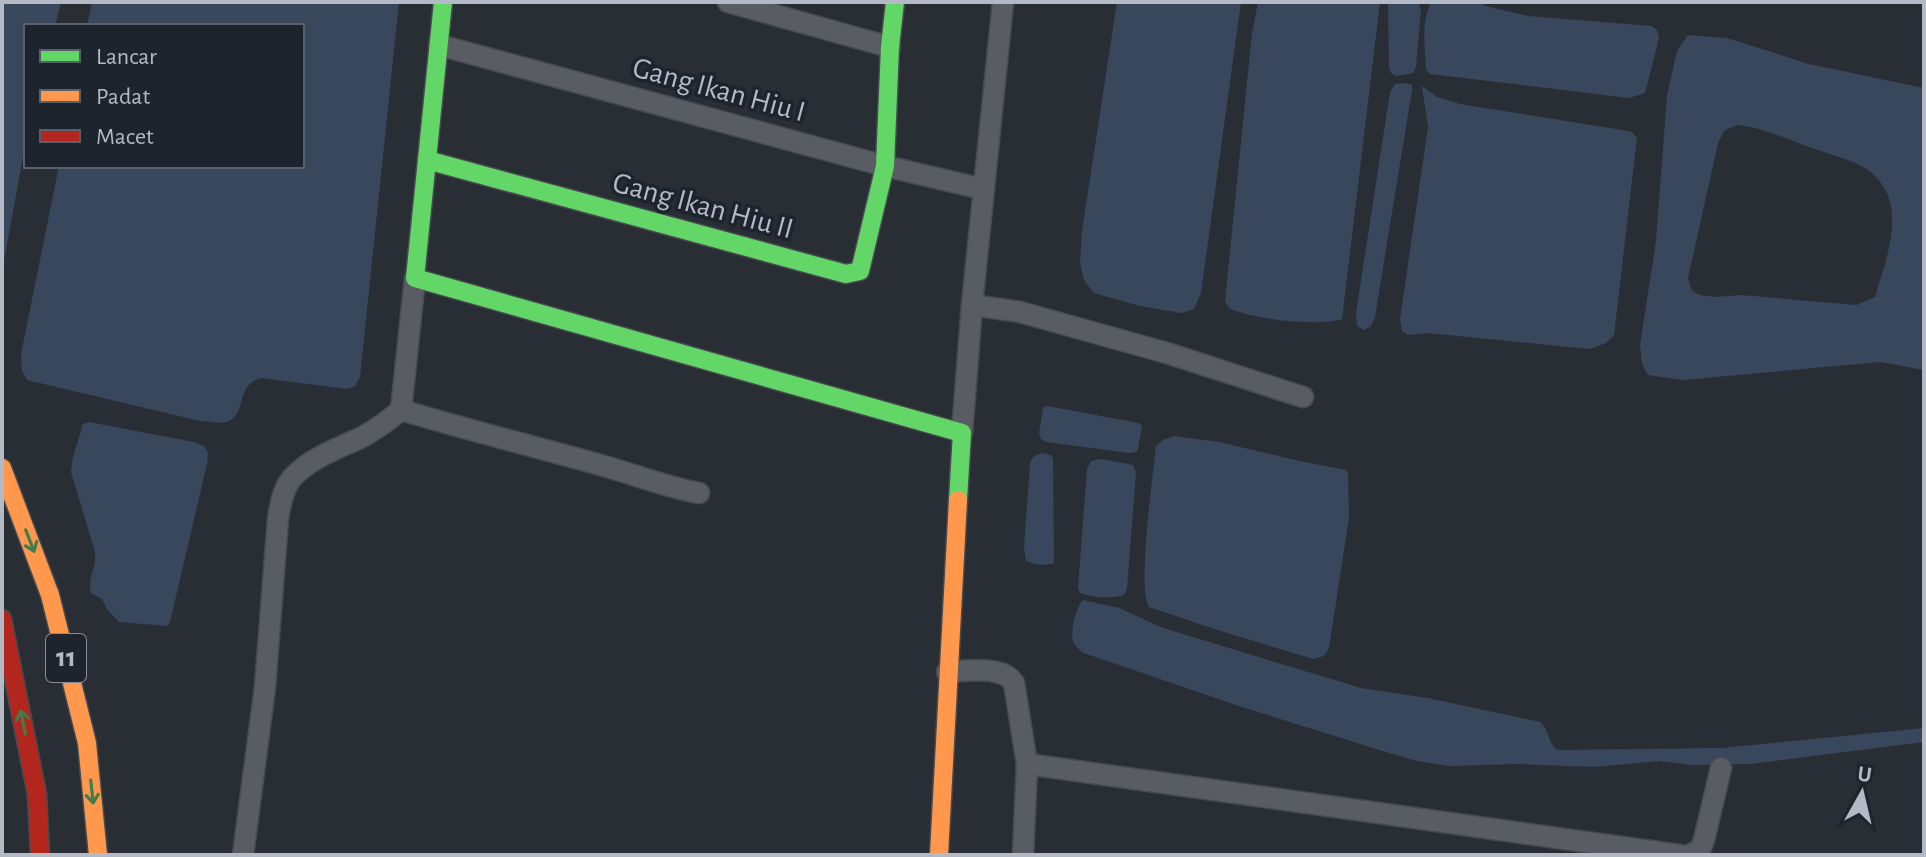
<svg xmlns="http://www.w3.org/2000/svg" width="1926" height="857" viewBox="0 0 1926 857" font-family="'Alegreya Sans',sans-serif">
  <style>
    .water { fill: #39475d; fill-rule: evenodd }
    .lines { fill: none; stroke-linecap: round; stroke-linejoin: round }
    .street-casing { stroke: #474a4f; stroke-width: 23 }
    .fast-casing { stroke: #474a4f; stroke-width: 21 }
    .slow-casing { stroke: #474a4f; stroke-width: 21 }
    .jam-casing { stroke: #474a4f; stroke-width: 21 }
    .street { stroke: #595c63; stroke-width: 20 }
    .fast { stroke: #63d668; stroke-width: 18 }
    .slow { stroke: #ff974d; stroke-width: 18 }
    .jam { stroke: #b3261e; stroke-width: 18 }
    .oneway { stroke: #407d4b }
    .labels { text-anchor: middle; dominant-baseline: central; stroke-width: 7; stroke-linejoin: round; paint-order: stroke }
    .shield { fill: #1d242e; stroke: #868d98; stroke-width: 2 }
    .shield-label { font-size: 28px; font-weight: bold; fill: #b3bac5 }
    .street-label { font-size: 30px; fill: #b3bac5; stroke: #1d242e }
  </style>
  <rect width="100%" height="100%" fill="#292e34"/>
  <!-- water -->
  <g class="water">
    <polygon points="2,2 61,2 55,26 26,26 26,140 2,272"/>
    <path d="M92,2H399L360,377L355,386L347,389L261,378C234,385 249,414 226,422C219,424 208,421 200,421L27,380L22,371L21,354L59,166H302V26H87Z"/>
    <polygon points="1117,2 1241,2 1201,293 1194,309 1181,313 1140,306 1094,293 1084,280 1080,263 1082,231"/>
    <path d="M1258,2H1380L1342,319C1317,327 1252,319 1229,308L1225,301L1252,33Z"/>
    <polygon points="1388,2 1418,2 1421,10 1416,67 1413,73 1396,76 1391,73 1389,66"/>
    <path d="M1431,2H1473L1497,9L1528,16L1651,26L1657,30L1659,38L1645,93L1629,98L1430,74L1426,69C1425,47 1421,22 1431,2Z"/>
    <path d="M1688,35L1727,38L1809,64L1924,88V370L1880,362L1683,380L1648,375L1642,364L1640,345L1656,241L1667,95L1677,51ZM1737,125C1766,128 1791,141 1818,150C1836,157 1860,161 1874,175C1908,207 1886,259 1875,297L1857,305L1741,295L1716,297L1700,295L1692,291L1688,278L1718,143L1724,131Z"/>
    <polygon points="1404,83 1412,85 1412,90 1375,317 1371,326 1364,330 1357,326 1356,313 1390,92 1395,84"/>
    <polygon points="1422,86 1437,97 1460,104 1622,130 1632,132 1637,138 1614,335 1606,343 1589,349 1427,333 1409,335 1402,331 1400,319 1428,127"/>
    <polygon points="1047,406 1139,423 1142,427 1138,449 1136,452 1129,453 1047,442 1041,439 1039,433 1043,408"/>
    <path d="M89,422L194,442L205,447L208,453L207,464L170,622L167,626L119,622L107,609L102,599L91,593C87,577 97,569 95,552L71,472L73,457L83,424Z"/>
    <path d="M1174,436L1219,442L1299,461L1346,470L1348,474L1349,518L1329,648L1324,656L1313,659L1214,629L1149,607C1137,589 1153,475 1156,446L1163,440Z"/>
    <path d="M1042,453L1051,455L1053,459L1054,563C1043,566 1036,565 1026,561L1024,548L1030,463L1033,457Z"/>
    <path d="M1101,459L1133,465L1136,472L1127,589L1124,595C1110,599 1094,598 1080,593L1078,588L1087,469L1091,461Z"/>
    <path d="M1083,600L1119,608L1163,628L1361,688L1428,698L1540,722C1549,729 1548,743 1557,750L1721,748L1924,728V742L1750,764L1692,765L1659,761L1594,767L1517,764L1449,766L1417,761L1389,753L1236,705L1084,653C1082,652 1075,646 1074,644C1069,635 1076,607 1083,600Z"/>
  </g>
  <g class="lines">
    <defs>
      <g id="street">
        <polyline points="728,2 890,47"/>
        <polyline points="439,45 885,166 983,189"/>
        <polyline points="972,305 1020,312 1167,353 1303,397"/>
        <path d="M401,410C468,430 536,447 604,466C636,475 666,487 699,493"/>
        <polyline points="962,433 972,305 1003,2"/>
        <path d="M947,672C966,671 1003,665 1014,683L1027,764L1023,855"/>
        <polyline points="1027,764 1679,855"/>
        <path d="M243,855L265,687L278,519C280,505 283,489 292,478C311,457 340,448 364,436C378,428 389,420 401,410L415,278"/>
        <polyline points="1689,855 1700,850 1704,840 1721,768"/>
      </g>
      <g id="fast">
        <polyline points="443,2 415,278 962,433 958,500"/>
        <polyline points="427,160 846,274 860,271 885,166 890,47 895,2"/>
      </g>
      <g id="slow">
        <polyline points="2,468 50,595 87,743 98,855"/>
        <polyline points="939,855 958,500"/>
      </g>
      <polyline id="jam" points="2,619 37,794 40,855"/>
    </defs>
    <!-- street casing -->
    <use href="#street" class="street-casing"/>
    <!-- fast casing -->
    <use href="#fast" class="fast-casing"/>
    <!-- slow casing -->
    <use href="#slow" class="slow-casing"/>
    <!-- jam casing -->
    <use href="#jam" class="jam-casing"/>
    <!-- street -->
    <use href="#street" class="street"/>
    <!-- fast -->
    <use href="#fast" class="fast"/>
    <!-- slow -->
    <use href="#slow" class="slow"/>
    <!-- jam -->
    <use href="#jam" class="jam"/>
  </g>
  <!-- one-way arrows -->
  <defs><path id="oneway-shaft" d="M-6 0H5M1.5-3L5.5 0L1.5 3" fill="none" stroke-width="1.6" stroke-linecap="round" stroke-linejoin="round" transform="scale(2)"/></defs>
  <g class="oneway">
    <use href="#oneway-shaft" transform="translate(30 541) rotate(69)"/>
    <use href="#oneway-shaft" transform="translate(23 722) rotate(-101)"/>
    <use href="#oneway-shaft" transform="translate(92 792) rotate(84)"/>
  </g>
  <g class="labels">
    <!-- shield labels -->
    <rect class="shield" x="46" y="634" width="40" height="48" rx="6"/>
    <g class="shield-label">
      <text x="66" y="658">11</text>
    </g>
    <!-- street labels -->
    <g class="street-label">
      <text transform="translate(719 90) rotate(15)">Gang Ikan Hiu I</text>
      <text transform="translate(703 206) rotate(15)">Gang Ikan Hiu II</text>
    </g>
  </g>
  <!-- border -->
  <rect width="1926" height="857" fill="none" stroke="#b3bac5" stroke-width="8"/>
  <!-- legend -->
  <rect x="24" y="24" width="280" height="144" fill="#1d242e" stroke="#59606a" stroke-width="2"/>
  <rect x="40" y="50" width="40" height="12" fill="#63d668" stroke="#59606a" stroke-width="2"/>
  <text x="96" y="64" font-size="24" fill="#b3bac5">Lancar</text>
  <rect x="40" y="90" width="40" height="12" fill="#ff974d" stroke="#59606a" stroke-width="2"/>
  <text x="96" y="104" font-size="24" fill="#b3bac5">Padat</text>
  <rect x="40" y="130" width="40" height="12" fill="#b3261e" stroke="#59606a" stroke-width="2"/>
  <text x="96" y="144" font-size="24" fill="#b3bac5">Macet</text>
  <!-- north arrow -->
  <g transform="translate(1862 793) rotate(8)" stroke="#1d242e" stroke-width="6" paint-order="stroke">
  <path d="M0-6L14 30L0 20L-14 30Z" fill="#b3bac5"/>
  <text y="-12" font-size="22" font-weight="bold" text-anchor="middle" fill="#b3bac5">U</text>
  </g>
</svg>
